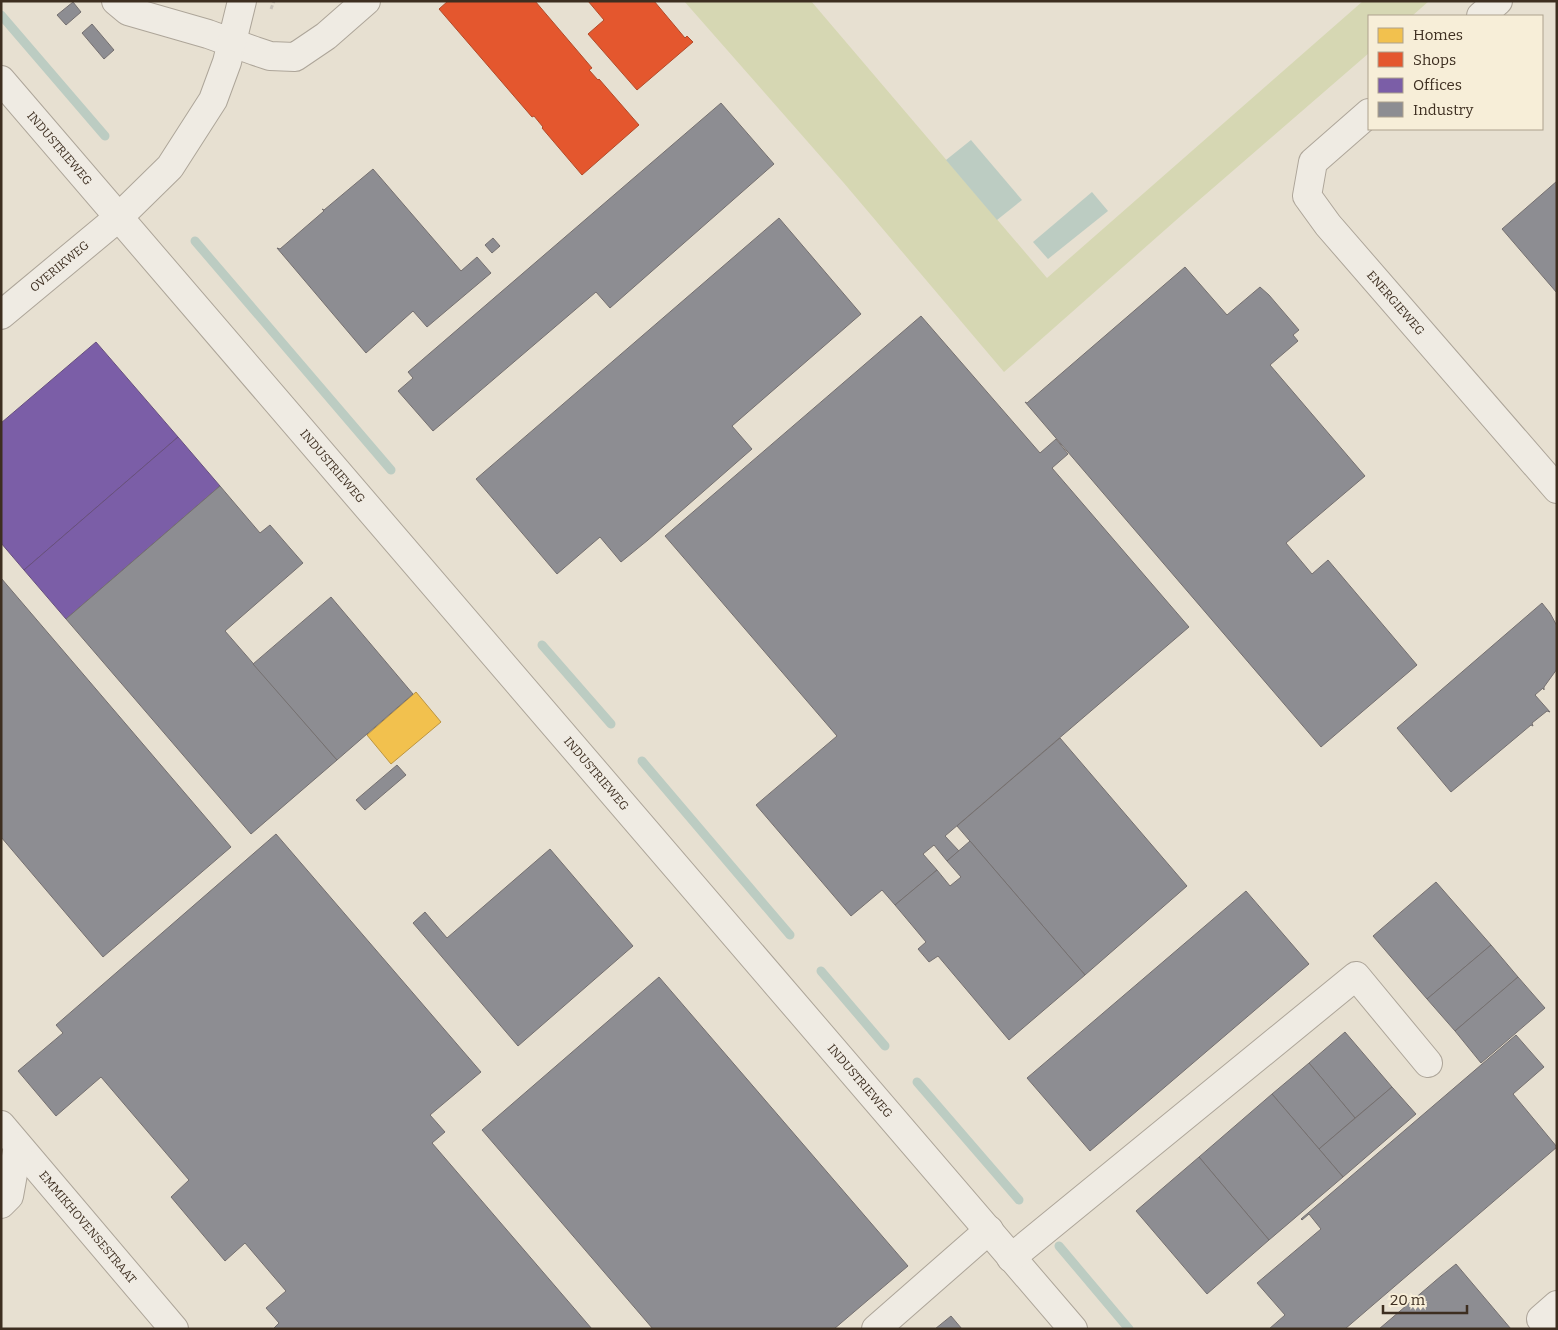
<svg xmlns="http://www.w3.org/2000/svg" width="1558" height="1330" viewBox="0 0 1558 1330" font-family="Bitter,serif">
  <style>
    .green { fill: #d6d7b3 }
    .water { fill: #bcccc2 }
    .homes { fill: #f2c14e; stroke: #bc9540 }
    .shops { fill: #e4572e; stroke: #b24b2a }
    .offices { fill: #7b5ea7; stroke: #68507e }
    .industry { fill: #8d8d92; stroke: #757070 }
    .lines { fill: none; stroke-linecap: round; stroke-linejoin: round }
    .stream { stroke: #bcccc2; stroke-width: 9 }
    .minor-casing { stroke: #ada599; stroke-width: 30 }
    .path { stroke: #c8c2b9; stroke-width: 3; stroke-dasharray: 4 2.5; stroke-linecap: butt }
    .minor { stroke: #efebe3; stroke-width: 28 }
    .labels { text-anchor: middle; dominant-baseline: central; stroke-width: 5; stroke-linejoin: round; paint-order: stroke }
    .street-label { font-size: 12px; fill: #3d2e20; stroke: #f7eed8 }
  </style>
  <rect width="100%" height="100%" fill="#e7e0d1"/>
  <!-- green -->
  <polygon class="green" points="684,1 811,1 1047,278 1363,1 1429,1 1412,16 1369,16 1369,53 1183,214 1004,372 843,182"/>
  <!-- water -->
  <g class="water">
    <polygon points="971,140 1022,200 997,220 946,160"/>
    <polygon points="1092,192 1108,211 1048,259 1033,242"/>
  </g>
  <!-- homes -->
  <polygon class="homes" points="416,692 441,722 391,764 367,735"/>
  <!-- shops -->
  <g class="shops">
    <polygon points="448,1 535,1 592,68 589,70 598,80 599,79 639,125 582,175 542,128 543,127 534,116 532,117 439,9"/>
    <polygon points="588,1 654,1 685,38 687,36 693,42 637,90 588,34 604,20"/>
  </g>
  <!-- offices -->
  <g class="offices">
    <polygon points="96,342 178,437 24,570 1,543 1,423"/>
    <polygon points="178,437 220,486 66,619 24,570"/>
  </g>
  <!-- industry -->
  <g class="industry">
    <polygon points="73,2 81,12 66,25 57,15"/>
    <polygon points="92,24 114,50 104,59 82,33"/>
    <polygon points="721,103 774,164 610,308 596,292 433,431 398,391 413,378 408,372"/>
    <polygon points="373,169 461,271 477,257 491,273 427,327 413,311 366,353 277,248 280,249 324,211 322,209 324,210"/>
    <polygon points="1557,181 1557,293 1502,229"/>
    <polygon points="779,218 861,314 732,426 752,449 648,540 621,562 600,537 557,574 476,479"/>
    <polygon points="493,238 500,246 492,253 485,245"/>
    <polygon points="1185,267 1227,315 1260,287 1269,295 1299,330 1293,335 1298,341 1270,365 1365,476 1286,543 1312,574 1328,560 1417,665 1321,747 1025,402 1027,403"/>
    <polygon points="921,316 1040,453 1056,439 1068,454 1052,468 1189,627 945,836 959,851 947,861 934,845 923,854 937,870 895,905 882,890 851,916 756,805 837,736 665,536"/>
    <polygon points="220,486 260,533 270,525 303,563 225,631 337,760 251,834 66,619"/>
    <polygon points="1,578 231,847 103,957 1,837"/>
    <polygon points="331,597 413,694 337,760 253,664"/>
    <polygon points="1542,603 1550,613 1557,626 1557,669 1544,687 1544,690 1543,688 1535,695 1550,712 1547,711 1532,723 1533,726 1531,725 1451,792 1397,728"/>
    <polygon points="1060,738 1187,886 1085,975 957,826"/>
    <polygon points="397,765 406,775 365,810 356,800"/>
    <polygon points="276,834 481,1072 430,1115 445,1132 432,1143 592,1329 273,1329 279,1323 266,1308 286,1291 245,1243 225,1261 171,1197 189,1180 101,1077 56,1116 18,1071 63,1033 56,1025"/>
    <polygon points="970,841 1085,975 1009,1040 938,956 929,962 918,949 926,942 895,905 937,870 950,886 961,877 947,861"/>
    <polygon points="550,849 633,946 518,1046 413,923 425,912 447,938"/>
    <polygon points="1436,882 1491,945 1427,999 1373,936"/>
    <polygon points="1246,891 1309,964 1090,1151 1027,1078"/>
    <polygon points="1491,945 1518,977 1455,1031 1427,999"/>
    <polygon points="659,977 908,1266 834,1329 653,1329 482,1130"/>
    <polygon points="1518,977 1545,1008 1481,1063 1455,1031"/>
    <polygon points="1345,1032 1392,1087 1355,1118 1309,1063"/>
    <polygon points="1516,1035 1544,1067 1513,1094 1557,1147 1345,1329 1269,1329 1285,1315 1257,1283 1321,1229 1309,1214 1302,1220 1301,1219"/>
    <polygon points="1309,1063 1355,1118 1319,1149 1272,1094"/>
    <polygon points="1392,1087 1416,1114 1343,1177 1319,1149"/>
    <polygon points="1272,1094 1343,1177 1269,1240 1199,1157"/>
    <polygon points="1199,1157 1269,1240 1207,1294 1136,1211"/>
    <polygon points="1456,1264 1511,1329 1379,1329 1441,1276"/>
    <polygon points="951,1316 962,1329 935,1329"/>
  </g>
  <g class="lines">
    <!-- stream -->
    <g class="stream">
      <polyline points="1,15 105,136"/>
      <polyline points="195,241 391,470"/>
      <polyline points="542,645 611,724"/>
      <polyline points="642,761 790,935"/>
      <polyline points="821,971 885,1046"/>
      <polyline points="917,1082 1019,1200"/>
      <polyline points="1059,1246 1129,1329"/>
    </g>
    <defs>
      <g id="minor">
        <polyline points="116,1 128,11 208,34 255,51 270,56 295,57 326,36 366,1"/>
        <polyline points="1481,16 1498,1"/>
        <path id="s1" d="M1,80L1073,1329"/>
        <path id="s2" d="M1369,113L1313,162L1307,196L1328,225L1557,489"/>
        <path id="s3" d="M1,315L119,217L170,167L213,100L227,62L242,1"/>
        <path id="s4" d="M1,1125L174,1329"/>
        <polyline points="1,1204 9,1196 18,1146"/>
        <polyline points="1011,1258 1356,976 1428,1063"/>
        <polyline points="876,1329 989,1230"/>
        <polyline points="1549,1329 1541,1319 1557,1305"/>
      </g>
    </defs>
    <!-- minor casing -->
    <use href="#minor" class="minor-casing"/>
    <!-- path -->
    <polyline class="path" points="271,9 274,1"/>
    <!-- minor -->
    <use href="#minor" class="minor"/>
  </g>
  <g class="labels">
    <!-- street labels -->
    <g class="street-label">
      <text stroke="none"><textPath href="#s1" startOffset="90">INDUSTRIEWEG</textPath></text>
      <text stroke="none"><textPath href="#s3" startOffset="76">OVERIKWEG</textPath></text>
      <text stroke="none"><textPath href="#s2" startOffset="248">ENERGIEWEG</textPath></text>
      <text stroke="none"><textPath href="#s1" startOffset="509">INDUSTRIEWEG</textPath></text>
      <text stroke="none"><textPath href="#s1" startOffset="914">INDUSTRIEWEG</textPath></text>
      <text stroke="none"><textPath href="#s1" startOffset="1319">INDUSTRIEWEG</textPath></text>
      <text stroke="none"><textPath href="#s4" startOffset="134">EMMIKHOVENSESTRAAT</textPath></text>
    </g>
  </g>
  <!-- border -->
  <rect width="1558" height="1330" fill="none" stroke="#3d2e20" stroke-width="5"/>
  <!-- legend -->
  <rect x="1368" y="15" width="175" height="115" fill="#f7eed8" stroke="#ada18e"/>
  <rect x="1378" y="28" width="25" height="15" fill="#f2c14e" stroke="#ada18e"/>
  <text x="1413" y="40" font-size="15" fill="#3d2e20">Homes</text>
  <rect x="1378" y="52" width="25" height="15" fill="#e4572e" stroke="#ada18e"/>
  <text x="1413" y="65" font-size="15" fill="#3d2e20">Shops</text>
  <rect x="1378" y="78" width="25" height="15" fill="#7b5ea7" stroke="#ada18e"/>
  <text x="1413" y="90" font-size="15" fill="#3d2e20">Offices</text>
  <rect x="1378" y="102" width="25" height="15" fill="#8d8d92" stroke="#ada18e"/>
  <text x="1413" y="115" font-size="15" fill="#3d2e20">Industry</text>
  <!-- scale -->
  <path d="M1383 1305v8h84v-8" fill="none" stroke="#3d2e20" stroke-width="2.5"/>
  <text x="1390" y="1305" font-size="15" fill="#3d2e20" stroke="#f7eed8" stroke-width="4" paint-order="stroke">20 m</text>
</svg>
